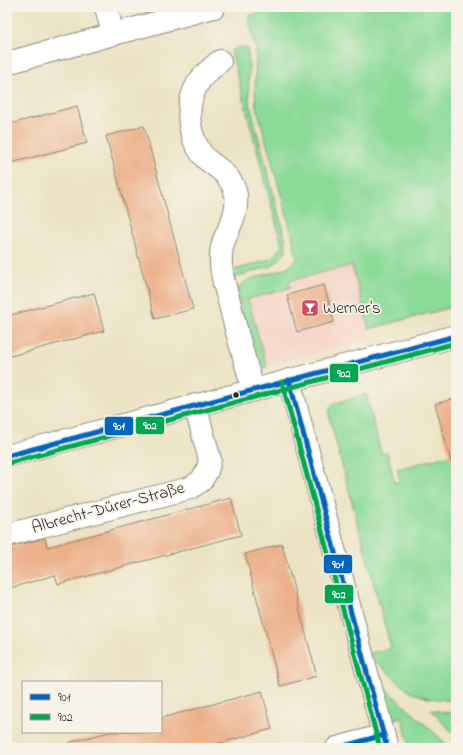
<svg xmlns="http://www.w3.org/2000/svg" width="463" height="755" viewBox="0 0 463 755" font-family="'Indie Flower',sans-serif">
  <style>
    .built { fill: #f5d2c2 }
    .green { fill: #8cda98; stroke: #5c8262 }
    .building { fill: #ecb18b }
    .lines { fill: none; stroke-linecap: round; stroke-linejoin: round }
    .minor-casing { stroke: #8b8777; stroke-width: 24 }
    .minor { stroke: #fff; stroke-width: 22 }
    .bus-1-casing { stroke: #f7f3e8; stroke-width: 8 }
    .bus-2-casing { stroke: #f7f3e8; stroke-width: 8 }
    .bus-1 { stroke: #0065bd; stroke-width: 5 }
    .bus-2 { stroke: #00a651; stroke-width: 5 }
    .bus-dot { fill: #2b2b2b; stroke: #f7f3e8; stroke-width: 1.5 }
    .labels { text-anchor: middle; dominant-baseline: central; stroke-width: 3.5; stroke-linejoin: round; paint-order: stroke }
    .poi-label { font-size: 17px; fill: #2b2b2b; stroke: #f7f3e8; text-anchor: start }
    .street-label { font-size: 17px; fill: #2b2b2b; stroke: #f7f3e8 }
    .line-badge { stroke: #f7f3e8; stroke-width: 1.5 }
    .badge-label { font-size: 11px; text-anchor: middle; font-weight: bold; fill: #fff }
  </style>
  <rect width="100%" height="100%" fill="#f7f3e8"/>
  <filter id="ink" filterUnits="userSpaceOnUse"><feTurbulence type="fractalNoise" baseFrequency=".025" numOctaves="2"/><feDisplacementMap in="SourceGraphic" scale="8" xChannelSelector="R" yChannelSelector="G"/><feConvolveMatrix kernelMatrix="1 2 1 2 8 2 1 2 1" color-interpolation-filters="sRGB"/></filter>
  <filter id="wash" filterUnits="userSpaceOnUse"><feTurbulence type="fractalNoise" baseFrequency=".012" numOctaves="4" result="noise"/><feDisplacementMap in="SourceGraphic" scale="16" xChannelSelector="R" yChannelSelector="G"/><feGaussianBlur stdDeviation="0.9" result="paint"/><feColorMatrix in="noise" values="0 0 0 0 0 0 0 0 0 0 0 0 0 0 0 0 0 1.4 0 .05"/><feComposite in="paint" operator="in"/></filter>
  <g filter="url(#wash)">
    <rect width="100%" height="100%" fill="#ebe3c3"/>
    <!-- built -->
    <polygon class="built" points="352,265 371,339 267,367 248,299 290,288 289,282"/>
    <!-- green -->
    <g class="green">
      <path d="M281,7H456V306L369,329L352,265L289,281L290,288L248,299L267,367L256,370L237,292C239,288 242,284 245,282C261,272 283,275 297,259L292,234L256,105L255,90L256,48L248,16Z"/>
      <path d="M239,47H243L247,48C251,67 247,86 250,105L285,238L286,251L277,262L271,266L229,279L228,272L271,259L282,246L231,51Z"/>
      <polygon points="366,394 381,453 387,452 395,483 400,481 397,469 443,457 456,456 456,701 428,698 410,692 371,657 370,653 391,648 329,416 330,407 333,404"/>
      <polygon points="387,690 439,737 449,748 410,748 402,717 389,720 382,692"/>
      <polygon points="431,710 456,714 456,735 455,735"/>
    </g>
    <g id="blocks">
      <!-- building -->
      <g class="building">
        <polygon points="77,106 87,143 7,164 7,125"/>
        <polygon points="144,126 193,309 155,319 106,136"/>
        <polygon points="324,285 334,322 297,332 287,295"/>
        <polygon points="94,293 104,331 7,357 7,316"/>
        <polygon points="456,398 456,461 451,462 435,404"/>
        <polygon points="231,498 241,535 58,584 55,575 7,589 7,548 45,538 47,547"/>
        <polygon points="282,544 317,676 280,686 245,554"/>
        <polygon points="262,691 272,729 201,748 71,748 70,742 110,732 161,732 161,718"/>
      </g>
    </g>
  </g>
  <g filter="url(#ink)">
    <use href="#blocks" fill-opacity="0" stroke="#8b8777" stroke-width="1"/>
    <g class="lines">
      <defs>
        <g id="minor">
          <polyline points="106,7 113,34"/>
          <path d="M220,61C212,68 202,75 197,85C184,108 188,139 206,159C210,162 214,165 218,168C227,175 234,184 236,195C239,221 221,234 221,256C220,272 225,287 229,301C236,331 245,360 253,390"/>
          <polyline points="7,63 214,7"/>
          <polyline points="289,380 387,748"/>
          <polyline points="7,456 456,336"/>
          <polyline points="7,535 190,488 201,481 207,471 210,460 195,405"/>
          <polyline points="337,748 384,735"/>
        </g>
      </defs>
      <!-- minor casing -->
      <use href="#minor" class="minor-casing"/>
      <!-- minor -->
      <use href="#minor" class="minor"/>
      <defs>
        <g id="bus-1">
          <polyline points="289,380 387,748"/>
          <polyline points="7,456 456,336"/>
          <polyline points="337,748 384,735"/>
        </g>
        <g id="bus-2">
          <polyline points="282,382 380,748"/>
          <polyline points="9,463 456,343"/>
        </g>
      </defs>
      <!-- bus-1 casing -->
      <use href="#bus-1" class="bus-1-casing"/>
      <!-- bus-2 casing -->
      <use href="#bus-2" class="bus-2-casing"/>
      <!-- bus-1 -->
      <use href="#bus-1" class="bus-1"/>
      <!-- bus-2 -->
      <use href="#bus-2" class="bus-2"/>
    </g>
  </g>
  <!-- icons -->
  <defs>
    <symbol id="bar-square" viewBox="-11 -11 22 22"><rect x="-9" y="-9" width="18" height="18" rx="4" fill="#d1495b" stroke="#f7f3e8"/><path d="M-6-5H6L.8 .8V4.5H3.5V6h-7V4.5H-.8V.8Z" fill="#fff"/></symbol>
  </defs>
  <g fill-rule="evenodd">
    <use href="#bar-square" x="300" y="298" width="20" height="20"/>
  </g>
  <!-- markers -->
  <circle class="bus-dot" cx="236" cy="395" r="3.5"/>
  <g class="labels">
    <!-- poi labels -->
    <g class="poi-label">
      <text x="323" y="308">Werner's</text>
    </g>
    <!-- street labels -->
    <g class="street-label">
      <text transform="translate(108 508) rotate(-15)">Albrecht-Dürer-Straße</text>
    </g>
  </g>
  <g class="line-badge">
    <rect x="329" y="363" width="30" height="20" rx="4" fill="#00a651"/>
    <rect x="135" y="416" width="30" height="19" rx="4" fill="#00a651"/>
    <rect x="104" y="416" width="30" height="20" rx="4" fill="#0065bd"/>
    <rect x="323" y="554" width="30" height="20" rx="4" fill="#0065bd"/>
    <rect x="324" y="584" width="30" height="20" rx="4" fill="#00a651"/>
  </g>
  <g class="badge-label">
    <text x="344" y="377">902</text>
    <text x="150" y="429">902</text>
    <text x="119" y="430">901</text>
    <text x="338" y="568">901</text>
    <text x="339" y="598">902</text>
  </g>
  <!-- margin -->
  <rect width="463" height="755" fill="none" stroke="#f7f3e8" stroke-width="24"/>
  <!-- legend -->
  <rect x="22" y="681" width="140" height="52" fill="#f7f3e8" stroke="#a5a39c"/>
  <rect x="30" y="694" width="20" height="6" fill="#0065bd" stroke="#a5a39c"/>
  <text x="58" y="701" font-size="12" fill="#2b2b2b">901</text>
  <rect x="30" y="714" width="20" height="6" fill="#00a651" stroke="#a5a39c"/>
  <text x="58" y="721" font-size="12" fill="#2b2b2b">902</text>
</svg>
